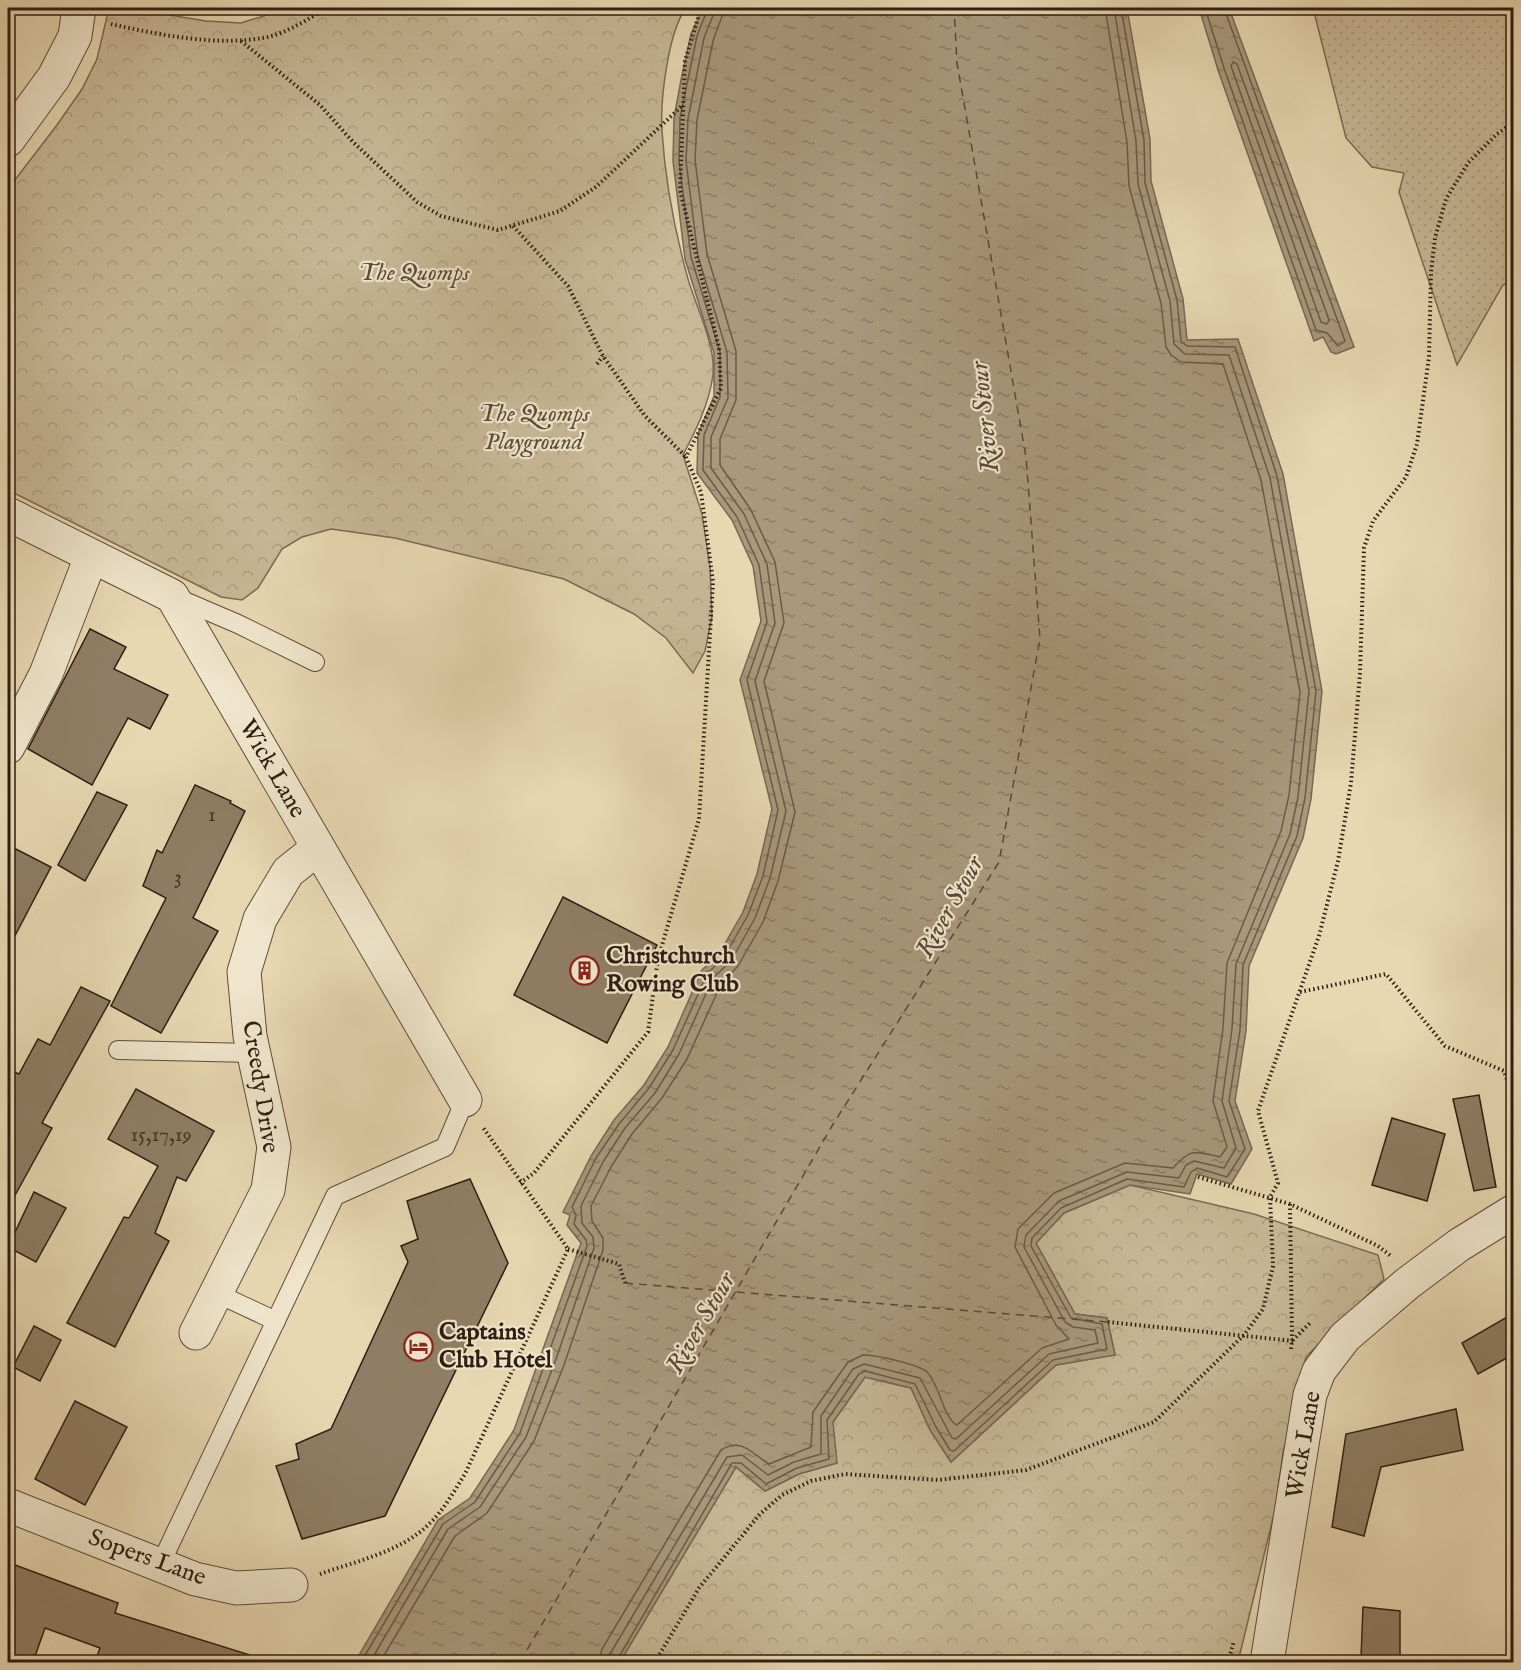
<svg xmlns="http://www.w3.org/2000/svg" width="1521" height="1670" viewBox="0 0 1521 1670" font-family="'IM FELL English',serif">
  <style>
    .grass { fill: url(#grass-dots); stroke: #7b6a54; stroke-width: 1.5 }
    .forest { fill: url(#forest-crowns); stroke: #7b6a54; stroke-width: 1.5 }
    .water { fill: url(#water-ripples); stroke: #786752; stroke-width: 1.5 }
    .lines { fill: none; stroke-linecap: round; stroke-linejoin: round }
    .shore { stroke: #6c5a47; stroke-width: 1.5 }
    .ferry { stroke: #594837; stroke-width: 1.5; stroke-dasharray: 8 6; stroke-linecap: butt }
    .building { fill: #8f7e65; stroke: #2e1d12; stroke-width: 1.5 }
    .service-casing { stroke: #5c4c3a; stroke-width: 20 }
    .minor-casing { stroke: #5c4c3a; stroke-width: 35 }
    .path { stroke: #2e1d12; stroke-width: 4; stroke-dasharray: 1.5 3; stroke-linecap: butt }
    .service { stroke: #f0e6cd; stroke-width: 18 }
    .minor { stroke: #f0e6cd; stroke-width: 33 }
    .labels { text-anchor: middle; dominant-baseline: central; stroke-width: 4.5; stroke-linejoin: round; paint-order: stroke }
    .number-label { font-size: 21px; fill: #463527 }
    .park-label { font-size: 24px; font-style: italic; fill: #5c4c3a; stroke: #f0e6cd }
    .street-label { font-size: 24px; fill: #2e1d12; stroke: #f0e6cd }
    .poi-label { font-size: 24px; font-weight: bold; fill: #2e1d12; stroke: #f0e6cd; text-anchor: start }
    .water-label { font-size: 26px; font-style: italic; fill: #594837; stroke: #f0e6cd }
  </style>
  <defs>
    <pattern id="grass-dots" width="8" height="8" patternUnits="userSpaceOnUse" patternTransform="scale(1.5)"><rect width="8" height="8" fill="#c8b897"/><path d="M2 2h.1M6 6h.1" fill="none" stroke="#ac9e81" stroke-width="1.8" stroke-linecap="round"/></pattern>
    <pattern id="forest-crowns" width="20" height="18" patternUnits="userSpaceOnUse" patternTransform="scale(1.5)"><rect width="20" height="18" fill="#c8b897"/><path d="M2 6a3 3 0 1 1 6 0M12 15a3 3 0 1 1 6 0" fill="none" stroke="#ac9e81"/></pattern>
    <pattern id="water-ripples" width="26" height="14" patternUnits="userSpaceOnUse" patternTransform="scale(1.5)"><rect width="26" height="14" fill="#a9987c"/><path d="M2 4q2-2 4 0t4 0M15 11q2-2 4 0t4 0" fill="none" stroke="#8a7b64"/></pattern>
  </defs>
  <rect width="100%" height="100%" fill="#e8d8b2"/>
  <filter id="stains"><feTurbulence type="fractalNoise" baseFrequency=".00333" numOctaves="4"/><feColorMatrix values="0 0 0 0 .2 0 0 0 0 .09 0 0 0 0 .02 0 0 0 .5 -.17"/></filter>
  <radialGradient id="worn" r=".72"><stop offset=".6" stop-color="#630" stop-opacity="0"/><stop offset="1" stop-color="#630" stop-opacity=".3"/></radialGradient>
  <!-- grass -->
  <polygon class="grass" points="1313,8 1513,8 1513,282 1503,285 1457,365 1399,192 1404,173 1372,167 1346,138"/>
  <!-- forest -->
  <g class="forest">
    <path d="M109,8H146L169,15L206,21L241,23L289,8H686C668,32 660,101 662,131C665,179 675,232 688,279C696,307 716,345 713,375C709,404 696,430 683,455L702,514L710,567L712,617L705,651L693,673L666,638L634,614L564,579L395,538L331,529L302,537L282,549L258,588L242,600L221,597L8,490V189L57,125L82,89L97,59Z"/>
    <polygon points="1130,1185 1254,1214 1378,1255 1384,1279 1306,1357 1283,1453 1275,1510 1238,1662 620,1662 736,1467 765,1491 799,1474 837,1463 827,1440 833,1422 865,1377 911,1388 930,1430 951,1462 1056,1365 1115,1355 1107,1318 1075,1314 1036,1243 1064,1213"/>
  </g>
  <!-- water -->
  <g class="water">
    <polygon points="703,8 1127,8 1150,139 1151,181 1183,299 1187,340 1238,339 1283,474 1322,691 1311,799 1303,838 1249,966 1246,1031 1235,1101 1252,1149 1231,1184 1197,1174 1190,1194 1130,1185 1064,1213 1036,1243 1075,1314 1107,1318 1115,1355 1056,1365 951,1462 930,1430 911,1388 865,1377 833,1422 837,1463 799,1474 765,1491 736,1467 620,1662 355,1662 438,1520 470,1498 514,1430 581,1243 567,1225 570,1215 563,1212 591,1156 614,1120 644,1085 668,1047 702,970 719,954 743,912 757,874 772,809 740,680 761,621 753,566 732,520 697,473 698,434 714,396 714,353 685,259 673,161 674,118 681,80 691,34"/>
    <polygon points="1199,8 1229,8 1354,347 1336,354 1331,352 1323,337 1314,341 1218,70"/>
  </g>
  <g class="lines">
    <!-- shore -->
    <g class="shore">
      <polyline points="1205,8 1224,68 1316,330 1327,333 1338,346 1345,341 1224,8"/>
      <polygon points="1233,62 1237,64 1329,320 1327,324 1321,322 1231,66"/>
      <polyline points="361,1662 443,1524 475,1502 520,1433 587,1246 586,1240 574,1224 576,1215 572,1207 596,1158 619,1124 649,1088 673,1050 707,974 724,957 748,915 763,876 778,810 747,680 767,622 759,565 737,517 703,470 704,435 720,397 720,352 691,257 679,161 680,118 697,36 708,8"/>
      <polyline points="370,1662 448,1529 480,1507 526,1437 555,1362 594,1248 593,1237 582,1223 581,1206 603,1162 625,1128 655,1093 679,1054 713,978 731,961 755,918 770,878 786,811 755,681 775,623 767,564 744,514 711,468 711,437 728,398 727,352 698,256 686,161 688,119 704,38 716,8"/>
      <polyline points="380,1662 455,1536 487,1513 534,1441 564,1365 603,1250 603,1238 592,1221 591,1206 611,1167 632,1134 662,1098 687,1059 721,984 738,966 763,922 778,881 795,812 764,681 784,623 775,562 751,510 720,465 720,439 736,400 736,351 707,254 695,160 697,120 713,41 725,8"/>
      <path d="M599,1662L602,1649L721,1450C742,1437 752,1454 769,1464L811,1447L813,1412L848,1362L863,1355C876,1355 918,1364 927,1372C939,1383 944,1420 957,1425L1042,1348L1069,1339L1056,1325L1015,1247L1018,1229L1054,1193L1125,1163L1173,1168C1191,1148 1194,1151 1220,1157L1227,1147L1213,1101L1223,1028L1227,963L1281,831L1289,795L1300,692L1261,480L1223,364L1181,362L1171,355L1166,347L1161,303L1129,186L1127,142L1105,8"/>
      <polyline points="608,1662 610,1654 727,1457 742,1455 768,1475 794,1462 821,1454 821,1416 853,1369 864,1364 920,1378 952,1438 956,1439 1049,1354 1098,1343 1095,1330 1073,1327 1065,1322 1024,1247 1026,1235 1059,1201 1127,1172 1179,1178 1186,1165 1194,1161 1224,1168 1236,1148 1222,1101 1232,1029 1236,964 1290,834 1298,797 1309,691 1270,478 1229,355 1185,354 1174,344 1170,301 1138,184 1136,141 1114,8"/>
      <polyline points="616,1662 732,1463 741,1463 766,1484 797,1468 829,1459 827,1420 859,1374 865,1371 915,1384 936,1427 950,1450 954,1451 1053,1360 1107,1349 1102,1324 1071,1318 1031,1246 1032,1238 1061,1208 1127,1179 1184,1187 1191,1172 1197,1168 1227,1177 1245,1149 1229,1101 1240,1030 1243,965 1297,836 1305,798 1316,691 1277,476 1235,347 1187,346 1181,341 1177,300 1145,183 1144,140 1121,8"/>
    </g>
    <!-- ferry -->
    <g class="ferry">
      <polyline points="625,1283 1108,1322"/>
      <polyline points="520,1662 832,1126 999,862 1040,639 1026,457 957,63 954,8"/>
    </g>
  </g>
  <!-- building -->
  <g class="building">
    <polygon points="90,629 126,647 114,669 168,695 150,729 128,718 92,785 28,749"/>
    <polygon points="195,785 231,801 230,803 245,811 193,918 218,931 161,1033 111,1006 166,898 143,886 157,850 162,853"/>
    <polygon points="97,792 127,805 85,881 58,865"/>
    <polygon points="8,845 51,867 8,949"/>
    <polygon points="563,897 657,945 607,1043 514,995"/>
    <polygon points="81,987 110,1001 42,1123 52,1128 8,1208 8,1086 14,1072 19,1074 38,1039 50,1045"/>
    <polygon points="136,1089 214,1131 186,1181 177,1177 155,1233 169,1241 115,1347 67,1323 124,1217 129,1218 158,1166 108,1139"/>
    <polygon points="1479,1095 1496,1187 1474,1191 1453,1099"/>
    <polygon points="1392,1118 1445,1134 1427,1201 1372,1185"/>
    <polygon points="470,1179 508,1263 385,1516 302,1539 276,1466 299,1459 296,1444 331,1429 408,1262 401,1246 418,1239 407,1201"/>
    <polygon points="34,1192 66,1208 36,1262 8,1247"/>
    <polygon points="1514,1313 1514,1354 1478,1374 1462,1343"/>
    <polygon points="34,1326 61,1340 40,1381 13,1367"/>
    <polygon points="75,1401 127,1427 85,1505 35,1479"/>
    <polygon points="1456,1409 1463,1450 1381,1467 1364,1536 1332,1527 1346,1434"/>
    <polygon points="15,1565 118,1603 115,1613 253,1656 252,1662 114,1662 97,1656 100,1648 45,1628 33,1662 8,1662 8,1587"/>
    <polygon points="1363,1607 1400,1611 1400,1658 1361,1657"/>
  </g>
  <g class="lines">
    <defs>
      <g id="service">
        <polyline points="175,597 238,624 315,662"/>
        <polyline points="118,1050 253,1053"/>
        <polyline points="216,1293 276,1321"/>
        <polyline points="160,1565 335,1196 445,1147 465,1100"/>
      </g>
      <g id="minor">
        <polyline points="8,140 54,77 75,36 79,8"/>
        <polyline points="8,514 172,596 465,1100"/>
        <polyline points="8,747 46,674 91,557"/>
        <polyline points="196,1333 268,1190 274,1147 250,1036 244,972 260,919 288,872 318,848"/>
        <polyline points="8,1505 195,1579 236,1588 291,1585"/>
        <polyline points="1267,1662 1310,1395 1319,1371 1345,1337 1408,1283 1459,1245 1514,1211"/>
      </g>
    </defs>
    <!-- service casing -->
    <use href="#service" class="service-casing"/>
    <!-- minor casing -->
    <use href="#minor" class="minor-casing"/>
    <!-- path -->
    <g class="path">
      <path d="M111,24C160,35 218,47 268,37C288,32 309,19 326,8"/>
      <polyline points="241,41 320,105 353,142 417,202 441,216 498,230 560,211 596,187 683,105"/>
      <polyline points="513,226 568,286 603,356 645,416 686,457"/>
      <polyline points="597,364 603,356"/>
      <polyline points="1300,992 1386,974 1445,1046 1504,1071 1514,1099"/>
      <polyline points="1198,1177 1290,1204 1378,1246 1391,1256"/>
      <polyline points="520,1183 534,1173 648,1032 658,959 699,819 713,582 701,492 686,457 721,388 719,348 680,190 685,61 701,8"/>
      <polyline points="1290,1204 1292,1340"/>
      <polyline points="568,1249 619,1264 625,1283"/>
      <polyline points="1108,1322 1294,1341"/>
      <polyline points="1291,1349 1292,1341 1311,1322"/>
      <path d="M320,1574C356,1561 401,1552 429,1524C444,1510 454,1491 465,1474L568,1249L482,1126"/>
      <polyline points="655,1662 699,1588 760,1514 782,1495 811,1481 845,1474 938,1480 1026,1470 1154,1422 1244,1335 1263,1309 1273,1266 1270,1197 1278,1183 1258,1111 1319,936 1338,861 1351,783 1360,673 1364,548 1373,521 1406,477 1417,444 1429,357 1431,272 1435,238 1446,199 1468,163 1497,134 1514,122"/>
      <polyline points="1228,1662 1234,1641"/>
    </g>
    <!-- service -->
    <use href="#service" class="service"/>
    <!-- minor -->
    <use href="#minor" class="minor"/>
  </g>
  <!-- icons -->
  <defs>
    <symbol id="building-ring" viewBox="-11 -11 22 22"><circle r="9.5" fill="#f0e6cd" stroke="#8f2418" stroke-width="1.5"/><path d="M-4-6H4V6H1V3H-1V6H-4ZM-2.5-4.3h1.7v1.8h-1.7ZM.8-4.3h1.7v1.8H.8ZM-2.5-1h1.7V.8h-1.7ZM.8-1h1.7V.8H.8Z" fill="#8f2418"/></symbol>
    <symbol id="hotel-ring" viewBox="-11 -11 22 22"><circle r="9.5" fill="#f0e6cd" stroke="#8f2418" stroke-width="1.5"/><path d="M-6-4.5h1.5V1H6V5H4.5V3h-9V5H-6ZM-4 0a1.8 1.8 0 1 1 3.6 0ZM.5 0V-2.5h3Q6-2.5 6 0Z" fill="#8f2418"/></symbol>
  </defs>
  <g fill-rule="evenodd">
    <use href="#building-ring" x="568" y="954" width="33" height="33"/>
    <use href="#hotel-ring" x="402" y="1330" width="33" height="33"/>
  </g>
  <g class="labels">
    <!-- number labels -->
    <g class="number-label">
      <text x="212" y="815">1</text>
      <text x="178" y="877">3</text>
      <text x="161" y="1135">15,17,19</text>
    </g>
    <!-- park labels -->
    <g class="park-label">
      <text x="414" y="273">The Quomps</text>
      <text x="534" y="414">The Quomps<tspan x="534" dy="28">Playground</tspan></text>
    </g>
    <!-- street labels -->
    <g class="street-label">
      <text transform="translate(272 769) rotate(60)">Wick Lane</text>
      <text transform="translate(260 1087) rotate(81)">Creedy Drive</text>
      <text transform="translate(1304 1445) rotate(-80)">Wick Lane</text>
      <text transform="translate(147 1558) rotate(20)">Sopers Lane</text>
    </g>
    <!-- poi labels -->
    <g class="poi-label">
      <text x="606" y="956">Christchurch<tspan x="606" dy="28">Rowing Club</tspan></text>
      <text x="439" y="1332">Captains<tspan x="439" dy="28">Club Hotel</tspan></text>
    </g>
    <!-- water labels -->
    <g class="water-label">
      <text transform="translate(985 417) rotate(-96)">River Stour</text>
      <text transform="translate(950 907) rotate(-61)">River Stour</text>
      <text transform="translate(701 1323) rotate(-60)">River Stour</text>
    </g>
  </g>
  <!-- margin -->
  <rect width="1521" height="1670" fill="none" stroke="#e8d8b2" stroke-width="30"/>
  <rect x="9" y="9" width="1503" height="1652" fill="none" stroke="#2e1d12" stroke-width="3"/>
  <rect x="15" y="15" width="1491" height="1640" fill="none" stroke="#2e1d12" stroke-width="1.5"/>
  <rect width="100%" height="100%" filter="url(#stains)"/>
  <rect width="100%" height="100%" fill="url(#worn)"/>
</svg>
